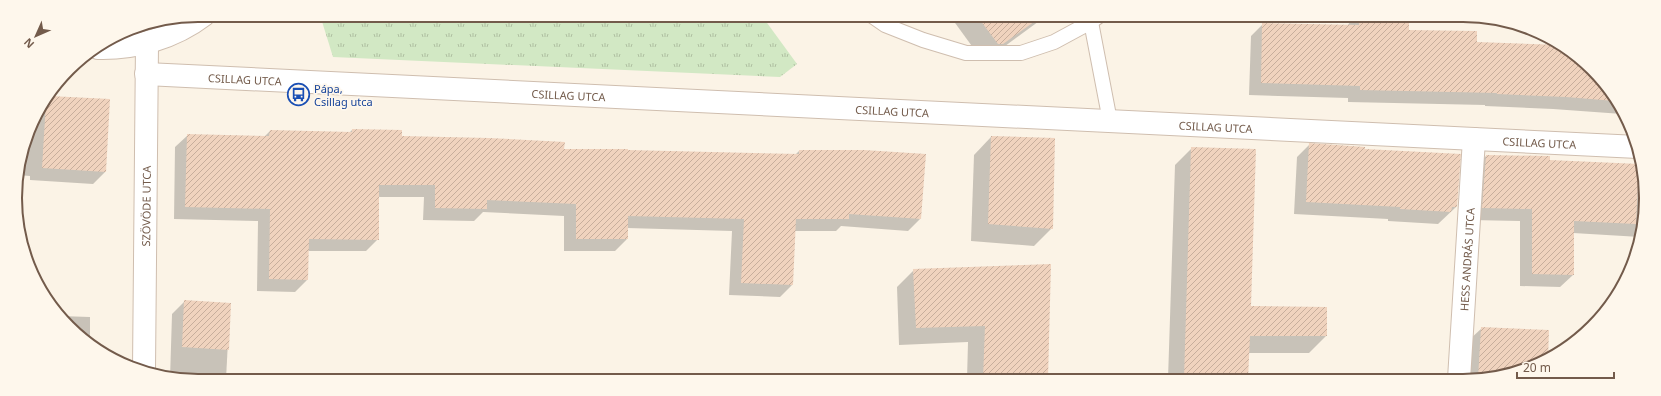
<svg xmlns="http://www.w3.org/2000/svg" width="1661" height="396" viewBox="0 0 1661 396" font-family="'Noto Sans',sans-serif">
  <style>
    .grass { fill: url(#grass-tufts) }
    .shadow { fill: #0003 }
    .building { fill: url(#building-hatch) }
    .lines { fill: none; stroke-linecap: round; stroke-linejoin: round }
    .lane-casing { stroke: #cfbeaf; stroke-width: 16 }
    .street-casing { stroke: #cfbeaf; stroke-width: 24 }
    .lane { stroke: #fff; stroke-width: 14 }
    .street { stroke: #fff; stroke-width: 22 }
    .labels { text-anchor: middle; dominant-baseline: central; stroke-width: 3.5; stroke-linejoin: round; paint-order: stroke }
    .street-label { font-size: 11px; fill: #735b4b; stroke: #fef7ec }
    .transit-label { font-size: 11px; fill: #164399; stroke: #fef7ec; text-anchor: start }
    .rim { fill: none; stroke: #735b4b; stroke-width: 2 }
  </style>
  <defs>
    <pattern id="grass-tufts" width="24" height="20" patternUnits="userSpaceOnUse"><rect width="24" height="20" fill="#d2e8c4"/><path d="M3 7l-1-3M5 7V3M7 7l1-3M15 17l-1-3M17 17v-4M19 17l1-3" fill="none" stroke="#afbfa1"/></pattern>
    <pattern id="building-hatch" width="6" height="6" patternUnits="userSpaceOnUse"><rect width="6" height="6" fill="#f0d3be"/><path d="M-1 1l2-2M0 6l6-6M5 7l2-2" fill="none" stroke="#c7ae9c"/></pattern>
  </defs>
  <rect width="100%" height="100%" fill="#fbf3e6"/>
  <!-- grass -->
  <polygon class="grass" points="320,15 762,16 797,64 780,77 333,57"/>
  <!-- shadow -->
  <g class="shadow">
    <polygon points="950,16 1046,16 986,60 982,60"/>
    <polygon points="1355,16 1408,17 1408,31 1476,43 1562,46 1608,87 1622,114 1553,109 1485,106 1485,105 1348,102 1348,98 1249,95 1251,36 1263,24 1347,26"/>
    <polygon points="50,97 109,100 105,172 93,184 30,180 30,176 18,175 34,117"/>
    <polygon points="352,130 401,137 563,150 795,155 799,151 920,219 908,231 841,226 836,231 795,231 792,285 780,297 729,295 732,231 627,228 627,239 615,251 564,251 564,216 483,212 474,221 423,220 424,197 378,197 378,239 366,251 308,251 307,280 295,292 257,291 258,221 174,219 175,147 188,135 264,137 270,131 349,133"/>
    <polygon points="991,137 1052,228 1034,246 971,241 974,155"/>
    <polygon points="1310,144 1364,150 1456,207 1438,224 1388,221 1388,219 1294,214 1297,157"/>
    <polygon points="1192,148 1250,307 1326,336 1309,353 1248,353 1247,379 1168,379 1175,165"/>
    <polygon points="1486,156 1549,161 1641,171 1644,222 1640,237 1573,233 1573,275 1560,287 1520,286 1520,221 1470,220 1474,168"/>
    <polygon points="1050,265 1047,379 967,379 968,342 899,345 897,287 914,270"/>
    <polygon points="185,301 230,304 226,379 174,379 170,378 172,314"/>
    <polygon points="60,316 90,317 90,342"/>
    <polygon points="1482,328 1548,331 1547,360 1487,379 1467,379 1469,340"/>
  </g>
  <!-- building -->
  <g class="building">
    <polygon points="977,16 1042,16 1003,44 998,44"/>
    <polygon points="1359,16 1409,16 1409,30 1477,31 1477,42 1560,45 1608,87 1615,101 1566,97 1497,94 1497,93 1360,90 1360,86 1261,83 1262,23 1359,25"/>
    <polygon points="50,96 110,99 106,172 42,168 46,102"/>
    <polygon points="352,129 402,130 402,136 489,138 565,142 564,149 628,149 628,150 799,154 799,150 864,150 926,154 921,219 849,214 849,219 796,219 793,285 741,283 744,219 628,216 628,239 576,239 576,204 487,200 487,209 435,208 435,185 379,185 379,240 309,239 308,280 269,279 270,209 185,207 187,134 269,136 270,130 352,132"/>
    <polygon points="991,136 1055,138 1053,229 988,224"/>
    <polygon points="1309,143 1365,147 1365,149 1461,154 1457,207 1452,207 1451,212 1400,209 1400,207 1306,202"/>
    <polygon points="1191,147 1256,149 1251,306 1327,307 1327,336 1250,336 1248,379 1184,379"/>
    <polygon points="1486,155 1550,156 1550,160 1639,164 1636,224 1574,221 1574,275 1532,274 1532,209 1482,208"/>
    <polygon points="1051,264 1048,379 983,379 985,326 916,328 913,269"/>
    <polygon points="184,300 231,303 229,350 182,347"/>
    <polygon points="1481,327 1549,330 1548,359 1544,362 1487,379 1478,379"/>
  </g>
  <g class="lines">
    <defs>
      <g id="lane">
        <polyline points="872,16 885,25 923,40 966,53 1021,53 1054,42 1091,22 1099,16"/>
        <polyline points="1091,22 1110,121"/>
      </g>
      <g id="street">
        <path d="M98,48C135,49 174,38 204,15"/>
        <path id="s1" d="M146,74L1638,147"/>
        <path id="s2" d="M144,369L147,44"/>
        <path id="s3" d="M1459,379L1474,139"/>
      </g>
    </defs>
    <!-- lane casing -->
    <use href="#lane" class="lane-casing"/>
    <!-- street casing -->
    <use href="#street" class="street-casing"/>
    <!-- lane -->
    <use href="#lane" class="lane"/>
    <!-- street -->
    <use href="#street" class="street"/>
  </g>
  <!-- icons -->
  <defs>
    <symbol id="bus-ring" viewBox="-11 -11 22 22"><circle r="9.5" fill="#fef7ec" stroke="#1a4fb4" stroke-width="1.5"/><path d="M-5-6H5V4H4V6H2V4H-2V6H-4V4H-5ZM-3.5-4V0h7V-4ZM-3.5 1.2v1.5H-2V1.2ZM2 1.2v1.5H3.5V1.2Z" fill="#1a4fb4"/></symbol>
  </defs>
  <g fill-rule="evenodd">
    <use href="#bus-ring" x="286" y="82" width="25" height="25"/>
  </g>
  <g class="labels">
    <!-- street labels -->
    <g class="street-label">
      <text stroke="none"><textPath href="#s1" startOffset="99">CSILLAG UTCA</textPath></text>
      <text stroke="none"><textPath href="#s1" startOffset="423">CSILLAG UTCA</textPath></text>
      <text stroke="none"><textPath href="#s1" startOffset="747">CSILLAG UTCA</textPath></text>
      <text stroke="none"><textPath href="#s1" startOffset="1071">CSILLAG UTCA</textPath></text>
      <text stroke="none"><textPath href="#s1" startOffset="1395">CSILLAG UTCA</textPath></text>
      <text stroke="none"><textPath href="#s2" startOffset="163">SZÖVÖDE UTCA</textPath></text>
      <text stroke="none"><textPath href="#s3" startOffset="120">HESS ANDRÁS UTCA</textPath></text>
    </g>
    <!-- transit labels -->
    <g class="transit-label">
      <text x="314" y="88">Pápa,<tspan x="314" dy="13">Csillag utca</tspan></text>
    </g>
  </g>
  <!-- crop -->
  <path d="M0 0H1661V396H0ZM198 22H1463A176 176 0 0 1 1639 198V198A176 176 0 0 1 1463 374H198A176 176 0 0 1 22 198V198A176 176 0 0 1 198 22Z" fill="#fef7ec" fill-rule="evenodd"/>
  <path class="rim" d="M198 22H1463A176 176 0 0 1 1639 198V198A176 176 0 0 1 1463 374H198A176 176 0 0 1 22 198V198A176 176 0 0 1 198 22Z"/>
  <!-- north arrow -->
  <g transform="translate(36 36) rotate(225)" stroke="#fef7ec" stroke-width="3" paint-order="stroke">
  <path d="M0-3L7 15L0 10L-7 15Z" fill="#735b4b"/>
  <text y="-6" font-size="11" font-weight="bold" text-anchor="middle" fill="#735b4b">N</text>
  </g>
  <!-- scale -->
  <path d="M1517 372v6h97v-6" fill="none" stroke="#735b4b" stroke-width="2"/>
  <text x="1523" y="372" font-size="12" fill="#735b4b" stroke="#fef7ec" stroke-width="3" paint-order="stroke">20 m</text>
</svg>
